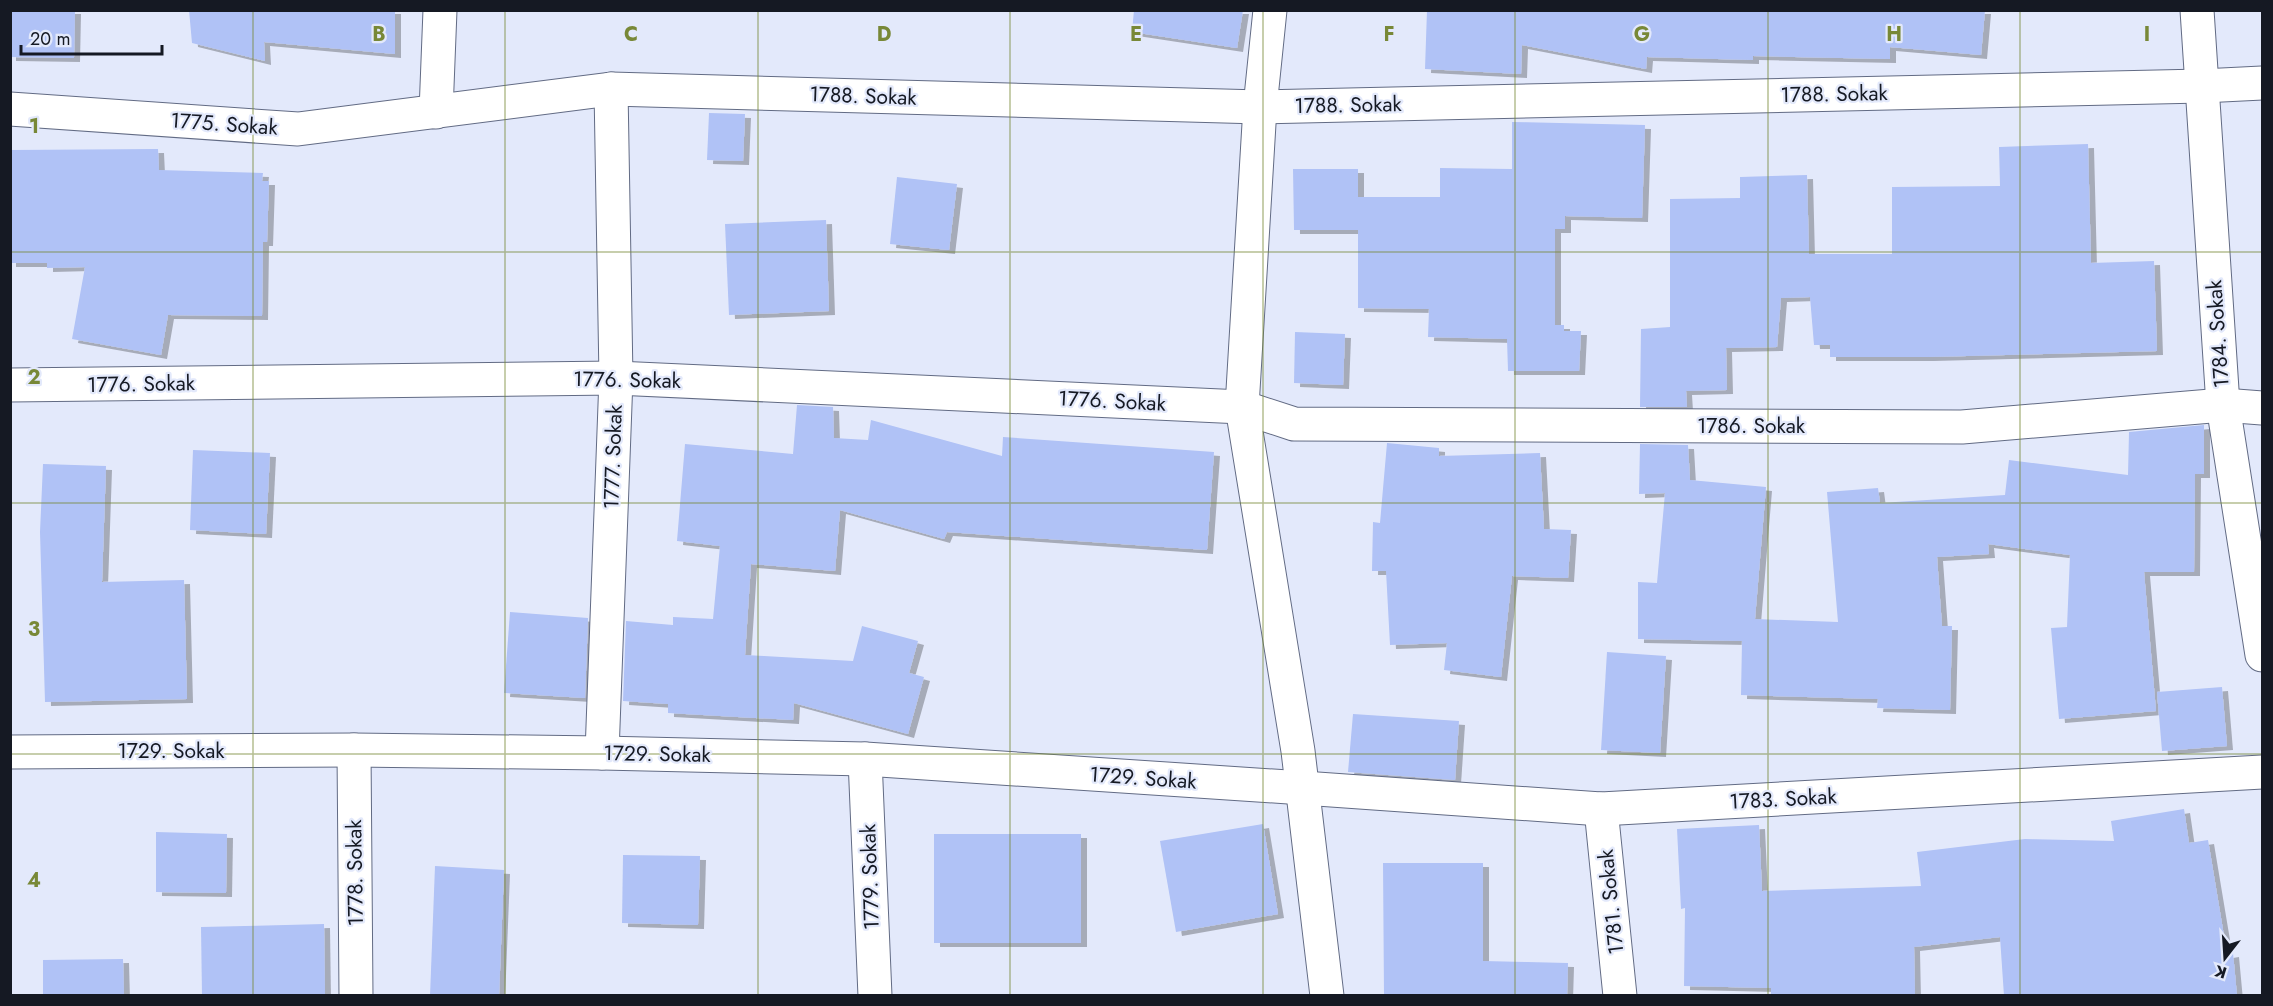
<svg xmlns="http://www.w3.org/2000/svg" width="2273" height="1006" viewBox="0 0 2273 1006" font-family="Jost,sans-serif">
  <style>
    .building { fill: #b0c2f6; filter: url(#shadow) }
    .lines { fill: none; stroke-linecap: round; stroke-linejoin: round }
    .minor-casing { stroke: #626b84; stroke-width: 35 }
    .tertiary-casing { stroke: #626b84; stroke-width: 35 }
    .minor { stroke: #fff; stroke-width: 33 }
    .tertiary { stroke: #fff; stroke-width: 33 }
    .grid { fill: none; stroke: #788837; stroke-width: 1.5; stroke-opacity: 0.55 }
    .labels { text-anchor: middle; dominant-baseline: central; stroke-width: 4.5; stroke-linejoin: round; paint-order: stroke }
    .street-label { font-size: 21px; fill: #151923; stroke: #e3e9fb }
    .grid-label { font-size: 20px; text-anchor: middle; font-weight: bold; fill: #788837; stroke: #e3e9fb; stroke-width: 4.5; stroke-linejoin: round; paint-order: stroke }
  </style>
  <defs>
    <filter id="shadow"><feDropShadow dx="6" dy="4" stdDeviation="0" flood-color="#0004"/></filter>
  </defs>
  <rect width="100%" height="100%" fill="#e3e9fb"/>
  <!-- building -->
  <g class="building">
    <polygon points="10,10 75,10 74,58 10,57"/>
    <polygon points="189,10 395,10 395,54 264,42 265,61 192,43"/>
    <polygon points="1134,10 1243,10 1237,48 1132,32"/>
    <polygon points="1427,10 1985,10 1981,55 1890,47 1890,59 1753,56 1753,60 1647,57 1646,69 1522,45 1521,74 1425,69"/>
    <polygon points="709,113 745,114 743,161 707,160"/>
    <polygon points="1512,122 1645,125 1642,218 1565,216 1565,229 1555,229 1555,325 1564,325 1564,331 1581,331 1579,371 1508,371 1507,339 1428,337 1429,309 1358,308 1358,230 1294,230 1293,169 1358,169 1358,197 1440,197 1440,168 1512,169"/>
    <polygon points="2088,144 2091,263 2154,261 2157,351 1928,357 1830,357 1830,345 1814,345 1810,297 1781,298 1777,347 1726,348 1727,390 1686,391 1687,407 1640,407 1641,329 1670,327 1670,199 1740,198 1740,177 1807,175 1809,254 1892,254 1892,187 2000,186 1999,147"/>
    <polygon points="158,149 159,170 263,173 262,181 269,181 267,242 263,242 262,316 168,315 161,355 72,339 85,267 47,268 47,263 10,263 10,150"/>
    <polygon points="897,177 957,184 949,250 890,244"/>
    <polygon points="826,220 829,311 729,315 725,224"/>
    <polygon points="1295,332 1345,334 1343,385 1294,383"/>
    <polygon points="797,405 833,407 834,438 868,440 871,420 1002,456 1003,437 1214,452 1207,550 947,532 944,539 840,510 835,571 751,564 745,655 853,661 862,626 918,641 909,673 924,677 908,734 794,703 793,720 668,713 668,704 623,701 626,621 673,625 673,617 713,619 720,546 677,541 685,444 793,454"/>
    <polygon points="2204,425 2204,474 2195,474 2194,572 2144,572 2156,711 2059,719 2051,628 2067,627 2070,555 1988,544 1989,554 1937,557 1942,626 1952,626 1950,710 1877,708 1878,699 1741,695 1742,641 1638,639 1638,582 1657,583 1665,493 1639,494 1640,444 1688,445 1690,480 1766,487 1755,619 1838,622 1827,492 1878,488 1880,503 2005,495 2009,460 2128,475 2129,432"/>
    <polygon points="1387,443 1439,448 1439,456 1540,453 1544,529 1571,530 1568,578 1512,576 1501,677 1444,670 1447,643 1390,645 1386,571 1372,571 1373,522 1380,523"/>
    <polygon points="193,450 270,453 266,534 190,530"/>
    <polygon points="43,464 106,466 102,582 184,580 187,699 45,702 40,532"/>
    <polygon points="510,612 588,618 585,698 504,693"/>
    <polygon points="1607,652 1666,656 1660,753 1601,750"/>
    <polygon points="2222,687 2227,746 2162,751 2157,692"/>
    <polygon points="1353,714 1459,721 1455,780 1348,772"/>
    <polygon points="2184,809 2189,843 2208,840 2227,954 2233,953 2237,996 2004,996 2000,937 1914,947 1915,996 1771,996 1771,988 1684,986 1685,908 1681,909 1677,829 1759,825 1762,891 1921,886 1917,852 2025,839 2114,841 2111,821"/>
    <polygon points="1263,824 1278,914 1176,932 1160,841"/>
    <polygon points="156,832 227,834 226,893 156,892"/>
    <rect x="934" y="834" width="147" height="109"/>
    <polygon points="623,855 700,856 698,925 622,923"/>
    <polygon points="1383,863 1483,863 1483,961 1568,963 1567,996 1384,996"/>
    <polygon points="435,866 504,870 499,996 430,996"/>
    <polygon points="324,924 325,996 202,996 201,927"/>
    <polygon points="123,959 124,996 43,996 43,960"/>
  </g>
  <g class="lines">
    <defs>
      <g id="minor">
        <polyline points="1270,10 1260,107 1242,407 1298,751 1327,996"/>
        <polyline points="2197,10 2223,405 2262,655"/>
        <polyline points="10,109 298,129 611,89 1260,107 2202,86 2262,83"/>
        <polyline points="436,112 440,10"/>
        <polyline points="10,385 616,378 1242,407 1294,424 1962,427 2223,405 2262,408"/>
        <polyline points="354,750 356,996"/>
        <polyline points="602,753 616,378 611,89"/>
        <polyline points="865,759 875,996"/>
        <polyline points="1303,788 1601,809 2262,772"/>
        <polyline points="1601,809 1620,996"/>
      </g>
      <polyline id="tertiary" points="10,752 354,750 602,753 865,759 1303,788"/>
    </defs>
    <!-- minor casing -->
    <use href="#minor" class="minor-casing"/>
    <!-- tertiary casing -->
    <use href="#tertiary" class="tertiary-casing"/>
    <!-- minor -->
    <use href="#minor" class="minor"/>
    <!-- tertiary -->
    <use href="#tertiary" class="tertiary"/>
  </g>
  <!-- grid -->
  <path class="grid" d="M253,10V996M505,10V996M758,10V996M1010,10V996M1263,10V996M1515,10V996M1768,10V996M2020,10V996M10,252H2262M10,503H2262M10,754H2262"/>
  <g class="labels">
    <!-- street labels -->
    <g class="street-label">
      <text transform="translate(1834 94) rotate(-1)">1788. Sokak</text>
      <text transform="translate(863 96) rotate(2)">1788. Sokak</text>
      <text transform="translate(1348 105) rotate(-1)">1788. Sokak</text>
      <text transform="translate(224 124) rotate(4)">1775. Sokak</text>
      <text transform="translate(2218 334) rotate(-94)">1784. Sokak</text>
      <text transform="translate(627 380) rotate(1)">1776. Sokak</text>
      <text transform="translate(141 384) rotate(-1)">1776. Sokak</text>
      <text transform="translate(1112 401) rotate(3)">1776. Sokak</text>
      <text x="1751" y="426">1786. Sokak</text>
      <text transform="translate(613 457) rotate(-88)">1777. Sokak</text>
      <text x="171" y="751">1729. Sokak</text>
      <text transform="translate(657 754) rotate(1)">1729. Sokak</text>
      <text transform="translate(1143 778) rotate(4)">1729. Sokak</text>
      <text transform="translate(1783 799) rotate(-3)">1783. Sokak</text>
      <text transform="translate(355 873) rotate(-91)">1778. Sokak</text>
      <text transform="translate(870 877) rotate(-92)">1779. Sokak</text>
      <text transform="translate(1611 902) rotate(-96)">1781. Sokak</text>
    </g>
  </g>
  <g class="grid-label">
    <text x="379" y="41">B</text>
    <text x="631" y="41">C</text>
    <text x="884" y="41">D</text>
    <text x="1136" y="41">E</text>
    <text x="1389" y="41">F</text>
    <text x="1642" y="41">G</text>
    <text x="1894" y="41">H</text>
    <text x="2147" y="41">I</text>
    <text x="34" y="133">1</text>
    <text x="34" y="384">2</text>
    <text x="34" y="636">3</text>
    <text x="34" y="887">4</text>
  </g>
  <!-- border -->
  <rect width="2273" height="1006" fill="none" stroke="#151923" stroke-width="24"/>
  <!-- north arrow -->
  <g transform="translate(2225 958) rotate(197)" stroke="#e3e9fb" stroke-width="4.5" paint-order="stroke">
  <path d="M0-4.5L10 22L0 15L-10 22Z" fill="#151923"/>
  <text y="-9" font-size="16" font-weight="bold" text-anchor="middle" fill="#151923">K</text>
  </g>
  <!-- scale -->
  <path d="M21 45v9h141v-9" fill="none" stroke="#151923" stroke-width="3"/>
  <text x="30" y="45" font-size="18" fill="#151923" stroke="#e3e9fb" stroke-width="4.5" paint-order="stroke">20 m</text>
</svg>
